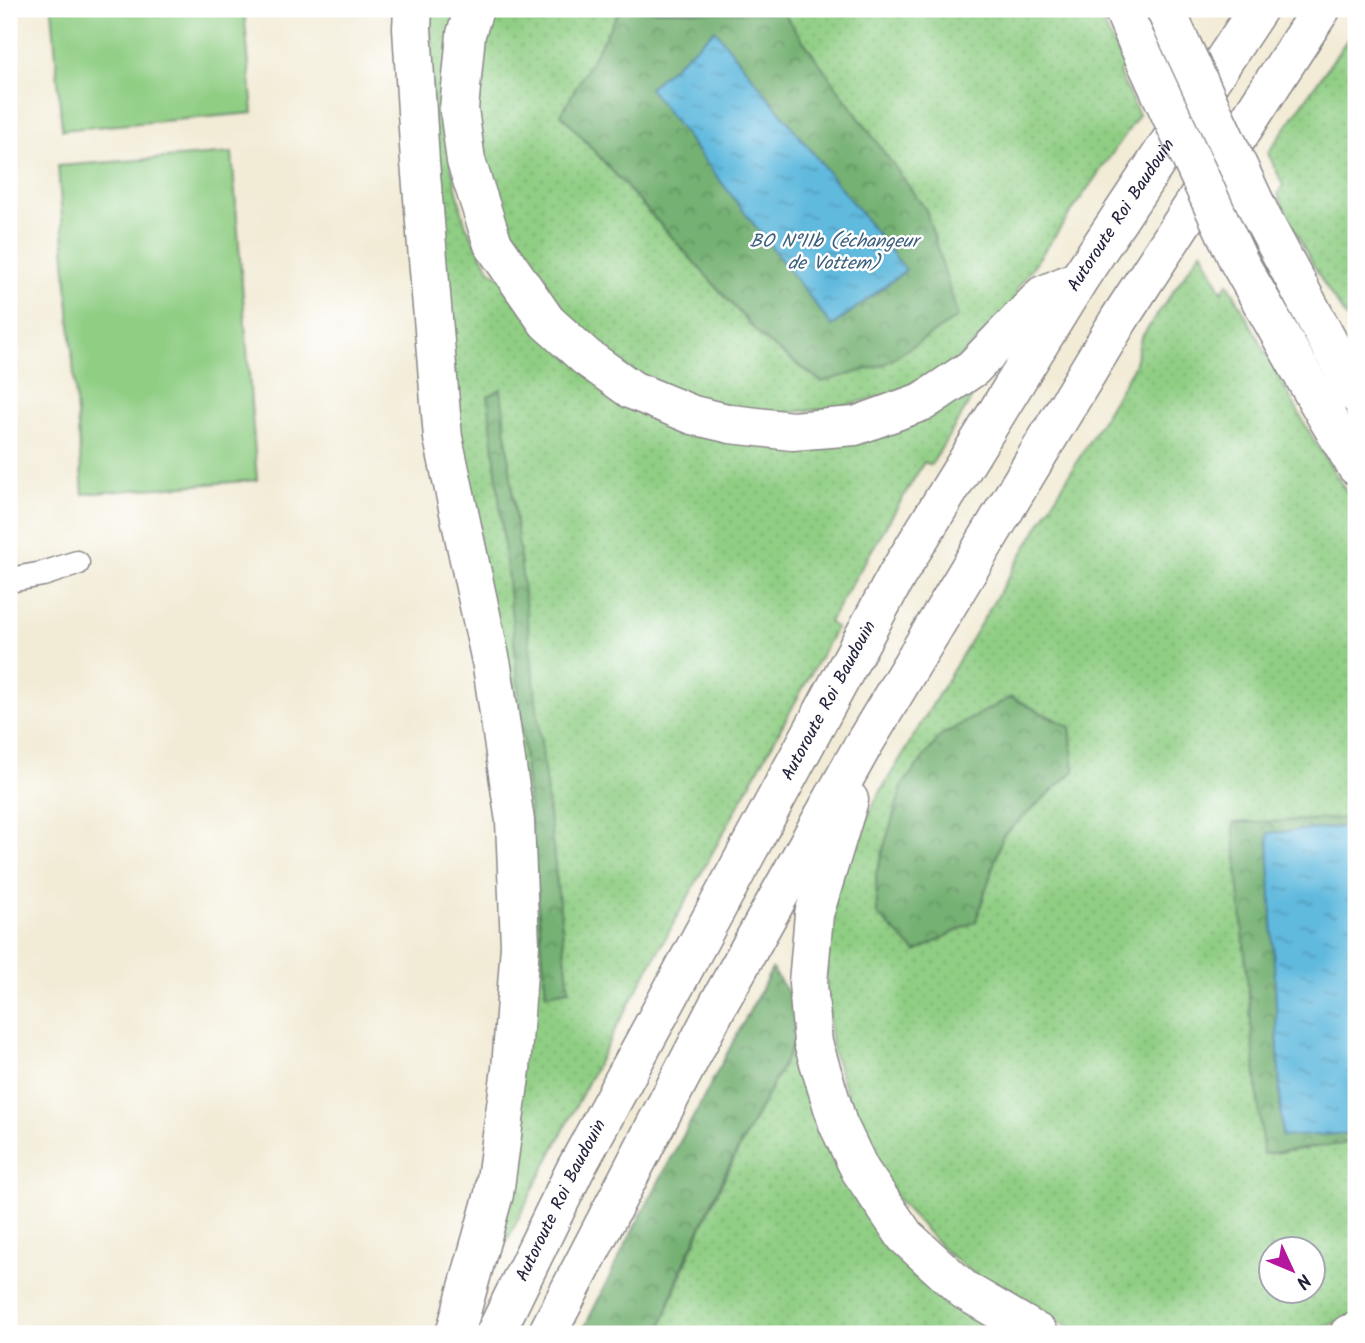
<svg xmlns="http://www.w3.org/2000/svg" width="1365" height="1343" viewBox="0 0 1365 1343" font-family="Kalam,sans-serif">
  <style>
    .green { fill: url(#green-dots); stroke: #597860; stroke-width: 2; fill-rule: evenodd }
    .forest { fill: url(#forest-crowns); stroke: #4b6a56; stroke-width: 2 }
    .pitch { fill: #90ce84; stroke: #597860; stroke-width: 2 }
    .water { fill: url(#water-ripples); stroke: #426e8c; stroke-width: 2 }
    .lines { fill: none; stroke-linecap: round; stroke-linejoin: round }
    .street-casing { stroke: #8a8688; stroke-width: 27 }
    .highway-casing { stroke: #8a8688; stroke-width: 41 }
    .street { stroke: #fff; stroke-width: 24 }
    .highway { stroke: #fff; stroke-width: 38 }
    .highway-bridge-casing { stroke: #8a8688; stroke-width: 41; stroke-linecap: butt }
    .highway-bridge { stroke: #fff; stroke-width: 38 }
    .labels { text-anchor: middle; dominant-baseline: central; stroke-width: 5; stroke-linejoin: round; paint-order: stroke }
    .street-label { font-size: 18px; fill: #22223b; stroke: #fff }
    .water-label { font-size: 19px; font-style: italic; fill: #3b5f7c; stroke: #fff }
  </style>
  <defs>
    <pattern id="green-dots" width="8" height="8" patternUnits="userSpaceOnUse" patternTransform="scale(1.75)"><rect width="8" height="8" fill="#90ce84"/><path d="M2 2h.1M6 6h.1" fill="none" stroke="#7cb173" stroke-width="1.8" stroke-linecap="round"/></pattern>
    <pattern id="forest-crowns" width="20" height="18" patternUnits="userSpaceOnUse" patternTransform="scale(1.75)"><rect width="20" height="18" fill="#74b172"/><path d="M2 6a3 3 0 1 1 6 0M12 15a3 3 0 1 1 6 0" fill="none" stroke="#5f905f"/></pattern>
    <pattern id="water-ripples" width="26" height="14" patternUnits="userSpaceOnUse" patternTransform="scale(1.75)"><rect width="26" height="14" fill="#61bade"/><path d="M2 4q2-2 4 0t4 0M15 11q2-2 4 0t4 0" fill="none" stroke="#5097b5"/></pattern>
  </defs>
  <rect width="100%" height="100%" fill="#fff"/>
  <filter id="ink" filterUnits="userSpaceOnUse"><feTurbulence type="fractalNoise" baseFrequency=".0143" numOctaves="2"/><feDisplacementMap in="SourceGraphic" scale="14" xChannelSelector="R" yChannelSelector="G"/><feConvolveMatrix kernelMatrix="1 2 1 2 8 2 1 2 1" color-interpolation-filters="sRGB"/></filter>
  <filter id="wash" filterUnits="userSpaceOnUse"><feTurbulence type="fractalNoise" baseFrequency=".00686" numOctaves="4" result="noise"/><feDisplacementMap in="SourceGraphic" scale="28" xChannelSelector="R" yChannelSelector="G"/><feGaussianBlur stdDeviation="1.57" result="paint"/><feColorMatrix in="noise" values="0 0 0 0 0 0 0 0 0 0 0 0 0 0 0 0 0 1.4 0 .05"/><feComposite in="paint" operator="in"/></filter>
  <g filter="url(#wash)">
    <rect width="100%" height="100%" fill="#f2ebd5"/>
    <!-- green -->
    <g class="green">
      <path d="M430,9H456L451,166L465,224L490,270L737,438L981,383L931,465L924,462L829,622L836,628L617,1026L476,1301L521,1047L452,441L435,226ZM500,389L569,990L546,994L513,628Z"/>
      <path d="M493,9H1096L1124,65L1119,73L1139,115L1016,291L1022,298L949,367L888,395L835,408L783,413L730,408L678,393L623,366L536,286L507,237L487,177L476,115L481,50ZM561,114L822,382L764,340Z"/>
      <path d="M1356,27V330C1323,288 1300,242 1278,194L1283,185L1268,153Z"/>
      <path d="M1202,250L1222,292L1228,283L1308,430L1356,507V818L1234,823L1264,1154L1356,1142V1314L1339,1322L1298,1334H1093L1048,1319L985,1283L945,1251L898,1200L866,1152L832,1049L826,989L828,919L843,866L875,801L1134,366L1141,338ZM1070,727L1074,771L1003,835ZM1270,1248H1312V1290H1270Z"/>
      <path d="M800,1033L834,1154L1014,1334H659C694,1229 748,1131 800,1033Z"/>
    </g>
    <!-- forest -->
    <g class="forest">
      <polygon points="620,10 783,13 926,210 958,317 883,365 822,382 764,340 561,114"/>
      <polygon points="501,389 569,990 546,994 513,628 488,396"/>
      <polygon points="1011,697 1070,727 1074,771 1003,835 976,921 916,952 877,914 876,874 903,784 941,735"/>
      <polygon points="1356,818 1356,1142 1263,1154 1233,823"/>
      <polygon points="772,969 794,1001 800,1033 726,1172 678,1277 659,1334 581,1334 633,1230"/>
    </g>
    <!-- pitch -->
    <g class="pitch">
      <polygon points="52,9 244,9 253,113 62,130"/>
      <polygon points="232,153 257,480 83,494 58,166"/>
    </g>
    <!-- water -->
    <g class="water">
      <polygon points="715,30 906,270 832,326 649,88"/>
      <polygon points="1356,826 1356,1133 1282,1137 1268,833"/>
    </g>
  </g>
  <g filter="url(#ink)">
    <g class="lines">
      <defs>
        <polyline id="street" points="9,580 43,574 77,563"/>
        <g id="highway">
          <polyline points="413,9 412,28 420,162 443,438 492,666 515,821 520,945 511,1069 494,1194 455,1334"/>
          <polyline points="474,9 466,34 459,109 466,161 493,244 547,322 586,357 632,390 693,415 731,424 792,431 855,426 924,401 973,368 1043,295 1071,283"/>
          <polyline points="1123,9 1138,44"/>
          <polyline points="1263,220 1356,394"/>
          <polyline points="1239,262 1325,414 1356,466"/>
          <polyline points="849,800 814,914 808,983 813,1043 838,1124 860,1170 905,1236 964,1290 1039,1334"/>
          <path id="s1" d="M495,1334L575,1170L897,575L1079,279L1258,9"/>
          <polyline points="547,1334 719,1003 862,747 1120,318 1321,9"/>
          <polyline points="1349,1334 1356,1332"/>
        </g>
      </defs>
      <!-- street casing -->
      <use href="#street" class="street-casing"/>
      <!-- highway casing -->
      <use href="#highway" class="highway-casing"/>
      <!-- street -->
      <use href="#street" class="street"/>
      <!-- highway -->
      <use href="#highway" class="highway"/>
      <defs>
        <g id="highway-bridge">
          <polyline points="1165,9 1263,220"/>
          <polyline points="1138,44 1239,262"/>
        </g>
      </defs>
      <!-- highway-bridge casing -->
      <use href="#highway-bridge" class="highway-bridge-casing"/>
      <!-- highway-bridge -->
      <use href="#highway-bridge" class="highway-bridge"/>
    </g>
  </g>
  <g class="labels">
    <!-- street labels -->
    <g class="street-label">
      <text stroke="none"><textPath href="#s1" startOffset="1283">Autoroute Roi Baudouin</textPath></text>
      <text stroke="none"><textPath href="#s1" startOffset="716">Autoroute Roi Baudouin</textPath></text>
      <text stroke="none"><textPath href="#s1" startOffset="149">Autoroute Roi Baudouin</textPath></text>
    </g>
    <!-- water labels -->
    <g class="water-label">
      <text x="834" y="242">BO N°11b (échangeur<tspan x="834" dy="22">de Vottem)</tspan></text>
    </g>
  </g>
  <!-- margin -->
  <rect width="1365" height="1343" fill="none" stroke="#fff" stroke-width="35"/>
  <!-- north arrow -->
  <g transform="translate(1292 1270) rotate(134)"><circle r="33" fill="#ffffff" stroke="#a7a7b1" stroke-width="2"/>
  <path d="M0-5L12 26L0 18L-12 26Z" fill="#b5179e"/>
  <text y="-10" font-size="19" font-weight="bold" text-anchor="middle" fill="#22223b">N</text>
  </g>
</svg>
